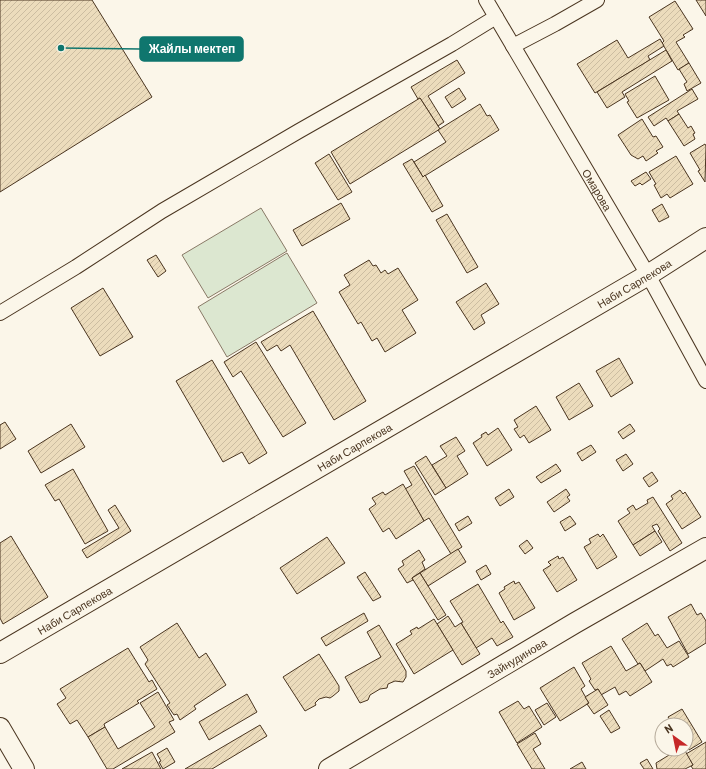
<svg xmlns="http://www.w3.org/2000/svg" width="706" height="769" viewBox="0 0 706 769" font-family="Barlow,sans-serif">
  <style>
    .pitch { fill: #dce7d0; stroke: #887966 }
    .building { fill: url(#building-hatch); stroke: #4a3520 }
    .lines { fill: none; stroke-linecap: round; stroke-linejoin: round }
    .street-casing { stroke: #4a3520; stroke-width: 16 }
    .secondary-casing { stroke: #4a3520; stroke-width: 22 }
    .street { stroke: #fbf6e9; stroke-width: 14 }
    .secondary { stroke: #fbf6e9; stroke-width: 20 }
    .labels { text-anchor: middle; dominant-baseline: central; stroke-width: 3; stroke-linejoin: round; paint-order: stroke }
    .street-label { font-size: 11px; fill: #4a3520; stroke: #fbf6e9 }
    .leader { fill: none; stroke: #0f766e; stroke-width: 1.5 }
    .callout-dot { fill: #0f766e; stroke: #fbf6e9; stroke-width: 1.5 }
    .callout { fill: #0f766e; stroke: #0f766e; stroke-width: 1.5 }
    .callout-label { font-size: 12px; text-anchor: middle; font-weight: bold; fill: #fff }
  </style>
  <defs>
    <pattern id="building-hatch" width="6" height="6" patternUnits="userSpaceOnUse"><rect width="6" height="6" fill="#ecdcbc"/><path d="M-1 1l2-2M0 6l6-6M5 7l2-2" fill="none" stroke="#ccbda1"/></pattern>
  </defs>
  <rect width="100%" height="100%" fill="#fbf6e9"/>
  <!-- pitch -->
  <g class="pitch">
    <polygon points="261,208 287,251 208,298 182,255"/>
    <polygon points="287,253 317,303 227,357 198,307"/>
  </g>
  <!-- building -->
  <g class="building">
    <polygon points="0,0 92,0 152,97 0,192"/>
    <polygon points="696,0 706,0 706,16"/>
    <polygon points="675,1 693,29 683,35 685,37 676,42 689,63 678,70 662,43 664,41 649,17"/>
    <polygon points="660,39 664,46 648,56 650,60 595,93 577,64 617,40 628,58"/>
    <polygon points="666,50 672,61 622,92 625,97 607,108 597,92"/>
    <polygon points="457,60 465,73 428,96 444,122 438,126 420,98 418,99 411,87"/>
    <polygon points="689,63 701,83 687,91 684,84 687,82 679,69"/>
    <polygon points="655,76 669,100 637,118 627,102 629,101 625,94"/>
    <polygon points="459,88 466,99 452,108 445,97"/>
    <polygon points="692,89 698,99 677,111 679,114 668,121 666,118 654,126 648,117"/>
    <polygon points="420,98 440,129 350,184 331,152"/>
    <polygon points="480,104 487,116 490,115 499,130 423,177 414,162 446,142 438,130"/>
    <polygon points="679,114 688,128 691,126 695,133 693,134 695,139 684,146 668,121"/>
    <polygon points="642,119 653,137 656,136 663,147 656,151 658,153 646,161 643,156 638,159 631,155 618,135"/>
    <polygon points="705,144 706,146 705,182 698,171 700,170 690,153"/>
    <polygon points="329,154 352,192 338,200 315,163"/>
    <polygon points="676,156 693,184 670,198 667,194 661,198 654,185 656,184 649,172"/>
    <polygon points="412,159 423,177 425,175 443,206 432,212 403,164"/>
    <polygon points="646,172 651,179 642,185 640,183 635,186 631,181"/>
    <polygon points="341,203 350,219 302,246 293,230"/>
    <polygon points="662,204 669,217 659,222 652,210"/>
    <polygon points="447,214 478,267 467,273 436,220"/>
    <polygon points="156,255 166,271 158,277 147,260"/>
    <polygon points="369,260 373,266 376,265 381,273 385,270 388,274 398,268 418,300 402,310 416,333 385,352 377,338 372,341 361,322 358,324 339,292 350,285 344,275"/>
    <polygon points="486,283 499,304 481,315 485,323 474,330 456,302"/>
    <polygon points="103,288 133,337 100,356 71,308"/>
    <polygon points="313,311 366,401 334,420 290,345 281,351 277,345 267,351 261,342"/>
    <polygon points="256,342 306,423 283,437 241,371 233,377 224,362"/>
    <polygon points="619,358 633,383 611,397 596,371"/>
    <polygon points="212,360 267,453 249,464 242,452 223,462 176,381"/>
    <polygon points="579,383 593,406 569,420 556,397"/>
    <polygon points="536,406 551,430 529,443 524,435 520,438 514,429 518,427 514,420"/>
    <polygon points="5,422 16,439 0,449 0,425"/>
    <polygon points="71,424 85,447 41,473 28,451"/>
    <polygon points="630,424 635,431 623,439 618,432"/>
    <polygon points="498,428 512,450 487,466 473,443 482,437 481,435 486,432 488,435"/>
    <polygon points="456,437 465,451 457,456 468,474 446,488 432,465 447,456 440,446"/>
    <polygon points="591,445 596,452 582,461 577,453"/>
    <polygon points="626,454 633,464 623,471 616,460"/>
    <polygon points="426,456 446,488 435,495 415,463"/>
    <polygon points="556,464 561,471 541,483 536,477"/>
    <polygon points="414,466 462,547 451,554 429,518 424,521 405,489 412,485 404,471"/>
    <polygon points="73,469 108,531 85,544 59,499 55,501 45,485"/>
    <polygon points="652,472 658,481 649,487 643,478"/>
    <polygon points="403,484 424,521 396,539 389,528 383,532 369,509 376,504 372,498 383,492 385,495"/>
    <polygon points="509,489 514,497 500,506 495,498"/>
    <polygon points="566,489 570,495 567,497 570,501 554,512 547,502"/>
    <polygon points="680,490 683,494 685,492 701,517 682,529 666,504 673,499 671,496"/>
    <polygon points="653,497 682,543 670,551 658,531 660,529 657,524 652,526 655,531 633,545 618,521 630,513 627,509 633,505 636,510 648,503 647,500"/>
    <polygon points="115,505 131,531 87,558 82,550 119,528 108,510"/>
    <polygon points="468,516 472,523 459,531 455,524"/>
    <polygon points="570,516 576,524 565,531 560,522"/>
    <polygon points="655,531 662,542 640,556 633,545"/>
    <polygon points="598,534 600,537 603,534 617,557 597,569 584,547 591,543 589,539"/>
    <polygon points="11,536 48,597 3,624 0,618 0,543"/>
    <polygon points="327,537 345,563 297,594 280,568"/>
    <polygon points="527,540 533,548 525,554 519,546"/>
    <polygon points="458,549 466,562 428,586 420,573"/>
    <polygon points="419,550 425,560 422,562 425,569 412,578 413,580 407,583 398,569 404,565 402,561"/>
    <polygon points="558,556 559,559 563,557 577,580 557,592 543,570 551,565 548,562"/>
    <polygon points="486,565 491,574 481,580 476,571"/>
    <polygon points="365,572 381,597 373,601 357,577"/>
    <polygon points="420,573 446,615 438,620 412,578"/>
    <polygon points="514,581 515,584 519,582 535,608 514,620 499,593 505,589 504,587"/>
    <polygon points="478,584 501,623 503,621 513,637 497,646 492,638 476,648 461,623 463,622 450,601"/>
    <polygon points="691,604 697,615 701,613 706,621 706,643 688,654 668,617"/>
    <polygon points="364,613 368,621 326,646 321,638"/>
    <polygon points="448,616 455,627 461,623 480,654 462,665 437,624"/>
    <polygon points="434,619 453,650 414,674 396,644 412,634 410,631 417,627 418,629"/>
    <polygon points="177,623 199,658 206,653 226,685 194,706 196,709 180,720 177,714 174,715 167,705 170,703 145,664 148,660 140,647"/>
    <polygon points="647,623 655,636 658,634 667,648 679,641 689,657 673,667 671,664 667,666 663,659 645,671 640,663 638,664 622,639"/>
    <polygon points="379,625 406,671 406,677 403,682 395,681 388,684 387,688 380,689 370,695 368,700 360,703 345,677 381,657 367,632"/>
    <polygon points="611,646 626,671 640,663 652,682 630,696 626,691 619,695 615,687 601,695 598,689 595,690 589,681 591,679 582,663"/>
    <polygon points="128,648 149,682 152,680 157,689 137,701 139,703 104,724 105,727 88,737 77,720 70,724 57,704 66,698 60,689"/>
    <polygon points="319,654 339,686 339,691 333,696 330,698 326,697 319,699 315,703 316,705 305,711 283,677"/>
    <polygon points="574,667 585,686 581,689 589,703 560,721 540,688"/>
    <polygon points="598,689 608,705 594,714 587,704 589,703 585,697"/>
    <polygon points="158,692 174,720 169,722 175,732 113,769 107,769 88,737 105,727 118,749 155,727 140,703"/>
    <polygon points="247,694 257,712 209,740 199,722"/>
    <polygon points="518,701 524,709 529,706 542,727 517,743 499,712"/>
    <polygon points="547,703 556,717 544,725 535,710"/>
    <polygon points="682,709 702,742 689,750 686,746 686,725 673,725 668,717"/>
    <polygon points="609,710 620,728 611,733 600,716"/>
    <polygon points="260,725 267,736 212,769 185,769"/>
    <polygon points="535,733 541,744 533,749 545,769 532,769 517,744"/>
    <polygon points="706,742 706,769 693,769 691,766 693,765 686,754"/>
    <polygon points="167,748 175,762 163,769 159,762 161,761 157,754"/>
    <polygon points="679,749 684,749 693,765 685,769 657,769 656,763"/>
    <polygon points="152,752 161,769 122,769"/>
    <polygon points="647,759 653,769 644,769 640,763"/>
    <polygon points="582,762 586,769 570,769"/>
  </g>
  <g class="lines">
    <defs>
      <g id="street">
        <path id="s1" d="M486,0L648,275L706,381"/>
        <polyline points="513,46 555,24 597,0"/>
        <polyline points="0,313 76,267 162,211 299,131 452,44 496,17"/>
      </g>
      <g id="secondary">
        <path id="s2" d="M0,653L648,275L706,238"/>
        <polyline points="0,728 24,769"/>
        <path id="s3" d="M329,769L575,623L706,548"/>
      </g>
    </defs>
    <!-- street casing -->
    <use href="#street" class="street-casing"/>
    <!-- secondary casing -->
    <use href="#secondary" class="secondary-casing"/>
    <!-- street -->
    <use href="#street" class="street"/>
    <!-- secondary -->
    <use href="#secondary" class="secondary"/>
  </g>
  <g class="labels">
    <!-- street labels -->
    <g class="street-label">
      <text stroke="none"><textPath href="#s1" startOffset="220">Омарова</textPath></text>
      <text stroke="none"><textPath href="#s2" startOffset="734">Наби Сарпекова</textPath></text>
      <text stroke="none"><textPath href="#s2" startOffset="410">Наби Сарпекова</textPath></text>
      <text stroke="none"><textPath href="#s2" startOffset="86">Наби Сарпекова</textPath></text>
      <text stroke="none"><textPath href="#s3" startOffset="218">Зайнудинова</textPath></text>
    </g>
  </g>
  <!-- callouts -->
  <path class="leader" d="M61 48L140 49"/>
  <circle class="callout-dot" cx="61" cy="48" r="4"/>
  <rect class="callout" x="140" y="37" width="103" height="24" rx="4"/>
  <g class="callout-label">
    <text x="192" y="53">Жайлы мектеп</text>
  </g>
  <!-- north arrow -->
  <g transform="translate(674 737) rotate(327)"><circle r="19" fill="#fbf6e9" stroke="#b4a999"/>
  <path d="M0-3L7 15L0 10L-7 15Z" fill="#c62828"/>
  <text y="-6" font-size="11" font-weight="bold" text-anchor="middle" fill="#4a3520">N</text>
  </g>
</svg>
